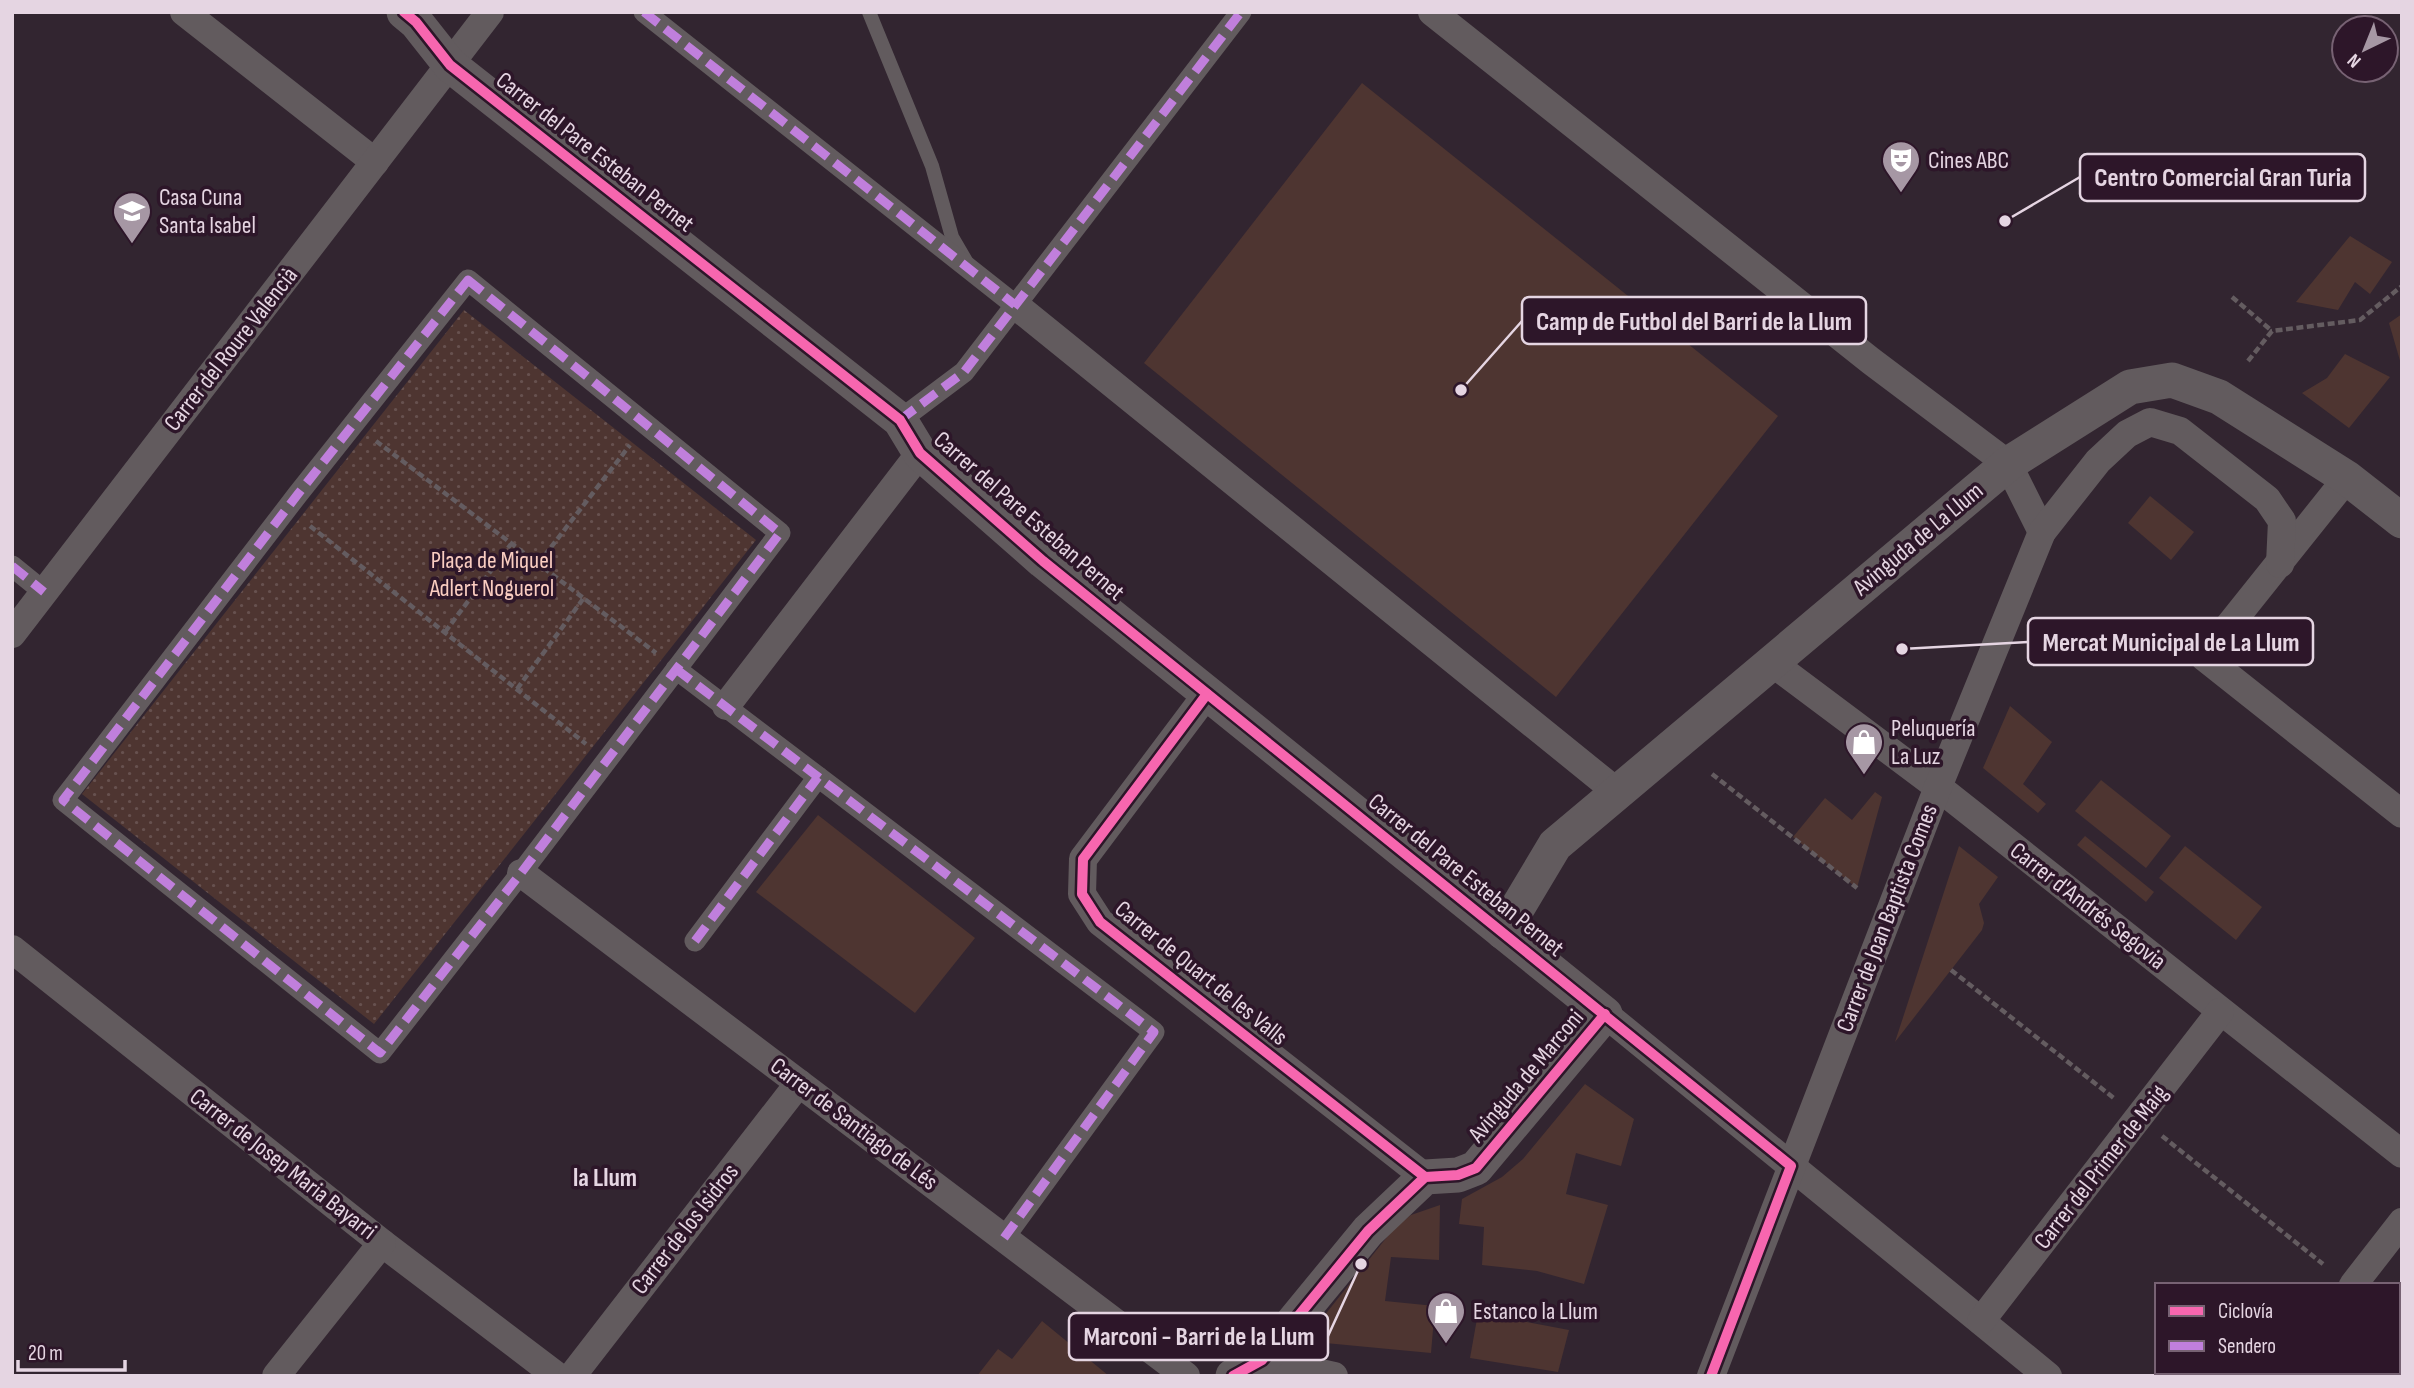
<svg xmlns="http://www.w3.org/2000/svg" width="2414" height="1388" viewBox="0 0 2414 1388" font-family="'Sofia Sans Condensed',sans-serif">
  <style>
    .green { fill: #4e3531 }
    .park { fill: url(#park-dots) }
    .lines { fill: none; stroke-linecap: round; stroke-linejoin: round }
    .path { stroke: #645c60; stroke-width: 4.5; stroke-dasharray: 7 3.5; stroke-linecap: butt }
    .service { stroke: #625b5e; stroke-width: 14 }
    .pedestrian { stroke: #625b5e; stroke-width: 21 }
    .minor { stroke: #625b5e; stroke-width: 28 }
    .tertiary { stroke: #625b5e; stroke-width: 35 }
    .quiet { stroke: #c07fdc; stroke-width: 9; stroke-dasharray: 18 9; stroke-linecap: butt }
    .cycleway-casing { stroke: #2d1629; stroke-width: 15 }
    .cycleway { stroke: #f766af; stroke-width: 10 }
    .labels { text-anchor: middle; dominant-baseline: central; stroke-width: 7; stroke-linejoin: round; paint-order: stroke }
    .street-label { font-size: 24px; fill: #e5d5e2; stroke: #2d1629 }
    .poi-label { font-size: 24px; fill: #e5d5e2; stroke: #2d1629; text-anchor: start }
    .park-label { font-size: 24px; fill: #facdc1; stroke: #2d1629 }
    .neighbourhood-label { font-size: 26px; font-weight: bold; fill: #e5d5e2; stroke: #2d1629 }
    .leader { fill: none; stroke: #e5d5e2; stroke-width: 2.5 }
    .callout-dot { fill: #e5d5e2; stroke: #2d1629; stroke-width: 2.5 }
    .callout { fill: #2d1629; stroke: #e5d5e2; stroke-width: 2.5 }
    .callout-label { font-size: 26px; text-anchor: middle; font-weight: bold; fill: #e5d5e2 }
  </style>
  <defs>
    <pattern id="park-dots" width="8" height="8" patternUnits="userSpaceOnUse" patternTransform="scale(1.75)"><rect width="8" height="8" fill="#4e3531"/><path d="M2 2h.1M6 6h.1" fill="none" stroke="#67514f" stroke-width="1.8" stroke-linecap="round"/></pattern>
  </defs>
  <rect width="100%" height="100%" fill="#322530"/>
  <!-- green -->
  <g class="green">
    <polygon points="1362,83 1778,416 1556,697 1144,363"/>
    <polygon points="2350,236 2392,262 2370,294 2355,282 2338,310 2296,302"/>
    <polygon points="2402,314 2402,363 2401,364 2389,323"/>
    <polygon points="2345,354 2390,377 2349,428 2302,393 2327,378"/>
    <polygon points="2150,496 2194,532 2171,560 2128,523"/>
    <polygon points="2010,706 2052,742 2023,784 2046,804 2038,813 1983,768"/>
    <polygon points="2101,780 2171,836 2146,868 2075,811"/>
    <polygon points="1875,792 1882,797 1857,888 1793,837 1825,798 1852,820"/>
    <polygon points="818,815 975,938 915,1013 756,892"/>
    <polygon points="2085,836 2154,892 2146,902 2077,845"/>
    <polygon points="1959,846 1998,877 1979,904 1984,923 1982,930 1895,1042"/>
    <polygon points="2185,846 2262,907 2236,940 2159,878"/>
    <polygon points="1585,1084 1634,1119 1621,1166 1576,1153 1566,1194 1608,1205 1584,1284 1537,1271 1482,1265 1484,1227 1459,1224 1462,1199 1502,1177 1523,1159"/>
    <polygon points="1440,1205 1439,1260 1391,1257 1385,1301 1435,1306 1431,1353 1304,1341 1395,1227 1411,1215"/>
    <polygon points="1478,1313 1569,1330 1558,1372 1470,1358"/>
    <polygon points="1042,1321 1109,1376 977,1376 998,1349 1012,1359"/>
  </g>
  <!-- park -->
  <polygon class="park" points="464,310 756,540 374,1024 82,794"/>
  <g class="lines">
    <!-- path -->
    <g class="path">
      <polyline points="2232,297 2272,331"/>
      <polyline points="2248,361 2272,331 2360,320 2402,286"/>
      <polyline points="376,441 656,653"/>
      <polyline points="310,526 586,744"/>
      <polyline points="538,564 630,445"/>
      <polyline points="445,632 511,544"/>
      <polyline points="517,689 583,599"/>
      <polyline points="1712,774 1857,888"/>
      <polyline points="1951,970 2115,1099"/>
      <polyline points="2162,1136 2323,1264"/>
      <polyline points="2398,1324 2402,1327"/>
    </g>
    <!-- service -->
    <polyline class="service" points="869,12 932,166 952,237 966,261"/>
    <!-- pedestrian -->
    <g class="pedestrian">
      <polyline points="644,12 1015,305"/>
      <polygon points="468,280 780,533 521,873 380,1053 63,800 298,494"/>
      <polyline points="900,420 964,372 1241,12"/>
      <polyline points="12,566 44,592"/>
      <polyline points="676,669 1154,1032 1004,1238"/>
      <polyline points="695,941 818,777"/>
    </g>
    <!-- minor -->
    <g class="minor">
      <polyline points="184,12 375,162"/>
      <polyline points="1432,12 1871,361 2008,464 2042,532"/>
      <polyline points="1015,305 1617,792"/>
      <polyline points="2347,478 2204,657 2402,814"/>
      <polyline points="12,634 490,12"/>
      <polyline points="1771,662 1938,787 2402,1154"/>
      <polyline points="1207,694 1083,859 1082,894 1100,922 1425,1177"/>
      <polyline points="726,706 920,453"/>
      <polyline points="521,873 1186,1376"/>
      <polyline points="12,949 382,1243 557,1376"/>
      <polyline points="1605,1014 2048,1376"/>
      <polyline points="2353,1285 2402,1222"/>
      <polyline points="1981,1321 2220,1012"/>
      <polyline points="1262,1360 1334,1376"/>
      <polyline points="276,1376 382,1243"/>
      <polyline points="572,1376 799,1083"/>
      <polyline points="1711,1376 1938,787 2042,532 2098,461 2127,434 2150,422 2180,431 2267,499 2282,521 2280,564"/>
      <polyline points="2281,1376 2284,1372"/>
    </g>
    <!-- tertiary -->
    <g class="tertiary">
      <polyline points="404,12 416,22 450,65 900,420 920,453 1043,561 1605,1014 1476,1168 1458,1175 1425,1177 1368,1231 1262,1360 1233,1376"/>
      <polyline points="1503,932 1555,845 2008,464 2130,387 2172,380 2219,397 2347,478 2402,521"/>
    </g>
    <!-- quiet -->
    <g class="quiet">
      <polyline points="644,12 1015,305"/>
      <polygon points="468,280 780,533 521,873 380,1053 63,800 298,494"/>
      <polyline points="900,420 964,372 1241,12"/>
      <polyline points="12,566 44,592"/>
      <polyline points="676,669 1154,1032 1004,1238"/>
      <polyline points="695,941 818,777"/>
    </g>
    <defs>
      <g id="cycleway">
        <polyline points="404,12 416,22 450,65 900,420 920,453 1043,561 1791,1166 1711,1376"/>
        <polyline points="1207,694 1083,859 1082,894 1100,922 1425,1177"/>
        <polyline points="1233,1376 1262,1360 1368,1231 1425,1177 1458,1175 1476,1168 1605,1014"/>
      </g>
    </defs>
    <!-- cycleway casing -->
    <use href="#cycleway" class="cycleway-casing"/>
    <!-- cycleway -->
    <use href="#cycleway" class="cycleway"/>
  </g>
  <!-- icons -->
  <defs>
    <symbol id="theatre-pin" viewBox="-11 -11 22 30"><path d="M0 17L-7.5 6A9.5 9.5 0 1 1 7.5 6Z" fill="#a697a4" stroke="#2d1629"/><path d="M-5-5.5Q0-4 5-5.5V0Q5 5 0 6Q-5 5-5 0ZM-3.3-2.5H-1v1.5H-3.3ZM1-2.5H3.3v1.5H1ZM-2.8 1Q0 5.5 2.8 1Z" fill="#fff"/></symbol>
    <symbol id="school-pin" viewBox="-11 -11 22 30"><path d="M0 17L-7.5 6A9.5 9.5 0 1 1 7.5 6Z" fill="#a697a4" stroke="#2d1629"/><path d="M0-5L7-2L0 1L-7-2ZM-4 1L0 2.5L4 1V4Q0 6-4 4Z" fill="#fff"/></symbol>
    <symbol id="shop-pin" viewBox="-11 -11 22 30"><path d="M0 17L-7.5 6A9.5 9.5 0 1 1 7.5 6Z" fill="#a697a4" stroke="#2d1629"/><path d="M-5-2.5h2.3a2.7 3.5 0 0 1 5.4 0H5L5.5 6h-11ZM-1.5-2.5h3a1.5 2.3 0 0 0-3 0Z" fill="#fff"/></symbol>
  </defs>
  <g fill-rule="evenodd">
    <use href="#theatre-pin" x="1879" y="138" width="44" height="60"/>
    <use href="#school-pin" x="110" y="189" width="44" height="60"/>
    <use href="#shop-pin" x="1842" y="720" width="44" height="60"/>
    <use href="#shop-pin" x="1424" y="1289" width="44" height="60"/>
  </g>
  <g class="labels">
    <!-- street labels -->
    <g class="street-label">
      <text transform="translate(595 152) rotate(38)">Carrer del Pare Esteban Pernet</text>
      <text transform="translate(231 349) rotate(-52)">Carrer del Roure Valencià</text>
      <text transform="translate(1029 516) rotate(41)">Carrer del Pare Esteban Pernet</text>
      <text transform="translate(1918 539) rotate(-40)">Avinguda de La Llum</text>
      <text transform="translate(1466 875) rotate(39)">Carrer del Pare Esteban Pernet</text>
      <text transform="translate(2088 906) rotate(38)">Carrer d'Andrés Segovia</text>
      <text transform="translate(1887 918) rotate(-69)">Carrer de Joan Baptista Comes</text>
      <text transform="translate(1201 973) rotate(39)">Carrer de Quart de les Valls</text>
      <text transform="translate(1526 1076) rotate(-50)">Avinguda de Marconi</text>
      <text transform="translate(854 1124) rotate(37)">Carrer de Santiago de Lés</text>
      <text transform="translate(283 1164) rotate(38)">Carrer de Josep Maria Bayarri</text>
      <text transform="translate(2101 1167) rotate(-52)">Carrer del Primer de Maig</text>
      <text transform="translate(685 1229) rotate(-52)">Carrer de los Isidros</text>
    </g>
    <!-- poi labels -->
    <g class="poi-label">
      <text x="1928" y="160">Cines ABC</text>
      <text x="159" y="197">Casa Cuna<tspan x="159" dy="28">Santa Isabel</tspan></text>
      <text x="1891" y="728">Peluquería<tspan x="1891" dy="28">La Luz</tspan></text>
      <text x="1473" y="1311">Estanco la Llum</text>
    </g>
    <!-- park labels -->
    <g class="park-label">
      <text x="492" y="560">Plaça de Miquel<tspan x="492" dy="28">Adlert Noguerol</tspan></text>
    </g>
    <!-- neighbourhood labels -->
    <g class="neighbourhood-label">
      <text x="605" y="1178">la Llum</text>
    </g>
  </g>
  <!-- callouts -->
  <path class="leader" d="M2005 221L2080 177M1461 390L1522 321M1902 649L2028 642M1361 1264L1328 1336"/>
  <g class="callout-dot">
    <circle cx="2005" cy="221" r="7"/>
    <circle cx="1461" cy="390" r="7"/>
    <circle cx="1902" cy="649" r="7"/>
    <circle cx="1361" cy="1264" r="7"/>
  </g>
  <g class="callout">
    <rect x="2080" y="154" width="285" height="47" rx="7"/>
    <rect x="1522" y="297" width="344" height="47" rx="7"/>
    <rect x="2028" y="618" width="285" height="47" rx="7"/>
    <rect x="1069" y="1313" width="259" height="47" rx="7"/>
  </g>
  <g class="callout-label">
    <text x="2223" y="186">Centro Comercial Gran Turia</text>
    <text x="1694" y="330">Camp de Futbol del Barri de la Llum</text>
    <text x="2171" y="651">Mercat Municipal de La Llum</text>
    <text x="1199" y="1345">Marconi - Barri de la Llum</text>
  </g>
  <!-- border -->
  <rect width="2414" height="1388" fill="none" stroke="#e5d5e2" stroke-width="28"/>
  <!-- legend -->
  <rect x="2155" y="1283" width="245" height="91" fill="#2d1629" stroke="#776273" stroke-width="2"/>
  <rect x="2169" y="1306" width="35" height="10" fill="#f766af" stroke="#776273" stroke-width="2"/>
  <text x="2218" y="1318" font-size="21" fill="#e5d5e2">Ciclovía</text>
  <rect x="2169" y="1341" width="35" height="10" fill="#c07fdc" stroke="#776273" stroke-width="2"/>
  <text x="2218" y="1353" font-size="21" fill="#e5d5e2">Sendero</text>
  <!-- north arrow -->
  <g transform="translate(2365 49) rotate(223)"><circle r="33" fill="#2d1629" stroke="#776273" stroke-width="2"/>
  <path d="M0-5L12 26L0 18L-12 26Z" fill="#a697a4"/>
  <text y="-10" font-size="19" font-weight="bold" text-anchor="middle" fill="#e5d5e2">N</text>
  </g>
  <!-- scale -->
  <path d="M18 1360v10h107v-10" fill="none" stroke="#e5d5e2" stroke-width="3.5"/>
  <text x="28" y="1360" font-size="21" fill="#e5d5e2" stroke="#2d1629" stroke-width="5" paint-order="stroke">20 m</text>
</svg>
